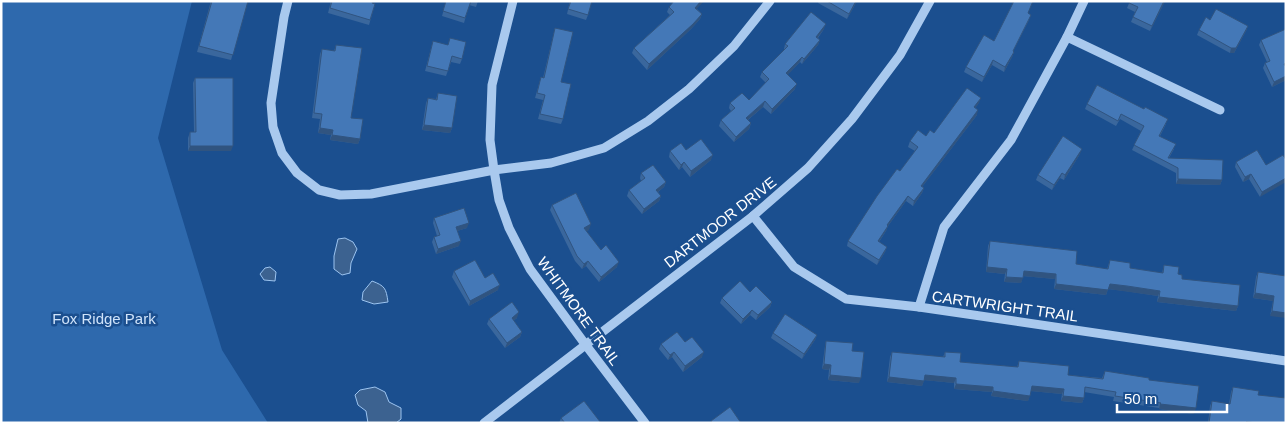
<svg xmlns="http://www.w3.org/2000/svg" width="1287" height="424" viewBox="0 0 1287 424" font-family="Helvetica,sans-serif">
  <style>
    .green { fill: #2e69ad }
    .water { fill: #3c6290; stroke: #9cc4f0 }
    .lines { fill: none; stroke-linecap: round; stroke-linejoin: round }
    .minor { stroke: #a9c9ee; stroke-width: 9 }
    .wall { fill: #3a679d }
    .shaded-wall { fill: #305480 }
    .building { fill: #4478b7; stroke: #305480 }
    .labels { text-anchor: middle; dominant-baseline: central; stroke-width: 5; stroke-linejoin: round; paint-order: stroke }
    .street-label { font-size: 15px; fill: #fff; stroke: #1b4f8f }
    .park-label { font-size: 15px; fill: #cfe3fa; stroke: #1b4f8f }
  </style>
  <rect width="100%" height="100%" fill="#1b4f8f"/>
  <!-- green -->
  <polygon class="green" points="1,1 192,1 158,138 222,350 268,423 1,423"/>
  <!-- water -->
  <g class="water">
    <polygon points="345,238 353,242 357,249 351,263 350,273 342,275 334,269 334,256 338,239"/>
    <polygon points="270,267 276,272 275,281 264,280 260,274 265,268"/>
    <path d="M372,281C385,286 386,288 388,302L374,304L362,300L363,292Z"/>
    <polygon points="375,387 385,392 389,402 401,408 401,419 396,423 368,423 366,411 358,405 355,395 360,390"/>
  </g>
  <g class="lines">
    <!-- minor -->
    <g class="minor">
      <polyline points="288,1 284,17 271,103 273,127 282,153 297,173 319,190 340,195 371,194 494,170 551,163 604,148 648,121 689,89 734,46 770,1"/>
      <polyline points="513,1 492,85 490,140 494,170 499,200 509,228 530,269 585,344 645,423"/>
      <polyline points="1067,37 1220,110"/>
      <polyline points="753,216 794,267 846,299 919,307 1286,361"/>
      <polyline points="919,307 944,227 1011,140 1067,37 1084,1"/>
      <polyline points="484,423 753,216 808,168 852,119 900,55 930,1"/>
    </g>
  </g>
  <!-- wall -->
  <g class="wall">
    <polygon points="211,1 248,1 231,60 197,52"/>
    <polygon points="331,1 372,3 375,4 369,25 328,13"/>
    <polygon points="446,1 478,1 476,7 469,5 464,23 442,16"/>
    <polygon points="570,1 588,15 586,20 567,14"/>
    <polygon points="819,1 857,1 847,19 818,3"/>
    <polygon points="1130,1 1165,1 1150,31 1131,22 1135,12 1127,8"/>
    <polygon points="669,7 697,9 702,14 700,19 691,29 647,70 632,53 634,48 670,15 667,12"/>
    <polygon points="1028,13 1029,20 1013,51 1014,52 1012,57 1004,72 992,65 982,82 964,72 966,67 994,41"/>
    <polygon points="1210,20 1248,26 1246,31 1234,53 1230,53 1197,35 1199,30"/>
    <polygon points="555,28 561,82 563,119 561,124 538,119 543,100 535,98 541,77 543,78"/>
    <polygon points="824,29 818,38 820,40 818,45 802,64 800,62 787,75 795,89 771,114 763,107 748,120 751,123 749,129 734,142 719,126 721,120 731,111 729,108 730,103 749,100 766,83 760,77 762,72 785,50 784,49 785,44"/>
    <polygon points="1286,29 1286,80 1272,87 1263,68 1265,63 1267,62 1259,45 1261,40"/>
    <polygon points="433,41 462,59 460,64 451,62 446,76 425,71"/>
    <polygon points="336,45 351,118 360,139 358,144 330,140 331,135 318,133 320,119 312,118 320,54 322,49 334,51"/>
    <polygon points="195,78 231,151 188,151 188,138 190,132 194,132 193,83"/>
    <polygon points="438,93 452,128 450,133 422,130 426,103 428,98 436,99"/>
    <polygon points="1286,100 1286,136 1285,102"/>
    <polygon points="979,103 975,108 977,115 922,187 924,188 922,193 913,206 906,201 888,226 886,231 879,242 887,247 885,252 877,265 847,246 848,241 915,151 908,147 910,141 934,133"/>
    <polygon points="1087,104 1166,124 1160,136 1174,149 1169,158 1222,180 1220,185 1176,184 1176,173 1132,150 1141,131 1120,119 1116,126 1085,109"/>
    <polygon points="686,150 711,160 690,177 682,167 679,170 669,157 670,151"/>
    <polygon points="1080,154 1064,180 1060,178 1052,190 1036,180 1038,175"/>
    <polygon points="1283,155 1260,197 1249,179 1243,182 1235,167 1236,162 1266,165"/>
    <polygon points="641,173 666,182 664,187 658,192 661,196 659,201 642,214 627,196 629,190 641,181 640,178"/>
    <polygon points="552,205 589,230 586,231 601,250 617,267 599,282 586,266 582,269 575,261 550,210"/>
    <polygon points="434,218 467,228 457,231 459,246 436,254 432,242 434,237 437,236 433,223"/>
    <polygon points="990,241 1076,264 1107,269 1110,260 1130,268 1162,273 1164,265 1178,274 1182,279 1238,306 1236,311 1157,302 1158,296 1125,291 1108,289 1106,295 1054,289 1055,279 1023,276 1021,283 1004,282 1005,274 986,272 988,246"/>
    <polygon points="454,271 485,278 498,290 469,306 452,277"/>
    <polygon points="1258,272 1286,276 1270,316 1273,301 1253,298 1256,277"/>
    <polygon points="750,292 772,302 770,307 756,320 750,315 741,324 720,303 722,298"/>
    <polygon points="517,318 513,321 522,332 520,337 505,348 487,324 489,319"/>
    <polygon points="773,333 817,335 815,340 802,359 771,338"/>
    <polygon points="826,341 852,351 859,383 828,380 829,370 822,369 825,346"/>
    <polygon points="685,342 702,357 683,372 672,357 668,360 659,349 661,344"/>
    <polygon points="892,352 943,357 945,352 960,362 1017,367 1019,361 1068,375 1102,378 1105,371 1149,380 1194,414 1159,409 1159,408 1113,401 1114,397 1084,392 1084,398 1082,403 1061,401 1062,394 1031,391 1028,401 991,396 992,392 954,389 954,383 924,380 922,386 887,382 890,357"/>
    <polygon points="1233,387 1258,395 1286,423 1208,423 1210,406 1212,401 1229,404 1231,392"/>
    <polygon points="561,418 601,423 559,423"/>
  </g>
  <!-- shaded-wall -->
  <g class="shaded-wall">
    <polygon points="701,1 704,1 693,13 695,8"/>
    <polygon points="856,1 857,1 847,19 849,14"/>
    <polygon points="1164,1 1165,1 1150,31 1152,26"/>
    <polygon points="702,14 700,19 691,29 647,70 649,64"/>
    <polygon points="826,24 824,29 814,42 816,37"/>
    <polygon points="1248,26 1246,31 1234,53 1230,53 1231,48"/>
    <polygon points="820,40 818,45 802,64 804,59"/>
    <polygon points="1014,52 1012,57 1004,72 1005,67"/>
    <polygon points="802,57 800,62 784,79 786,73"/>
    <polygon points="993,60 992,65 982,82 984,77"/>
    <polygon points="1286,76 1286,80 1272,87 1274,82"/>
    <polygon points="797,84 795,89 771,114 772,109"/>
    <polygon points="981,98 979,103 972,112 974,107"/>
    <polygon points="765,101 763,107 744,123 746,118"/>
    <polygon points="978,110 977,115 919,191 921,186"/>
    <polygon points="751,123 749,129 734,142 736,137"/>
    <polygon points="424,125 452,128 450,133 422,130"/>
    <polygon points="320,128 333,130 331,135 318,133"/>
    <polygon points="332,135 360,139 358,144 330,140"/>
    <polygon points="190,146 233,146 231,151 188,151"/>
    <polygon points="1082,149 1080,154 1064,180 1065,175"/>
    <polygon points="713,155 711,160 690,177 691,171"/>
    <polygon points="684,162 682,167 679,170 681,165"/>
    <polygon points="1062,173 1060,178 1052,190 1054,185"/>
    <polygon points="1251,174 1249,179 1243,182 1245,177"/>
    <polygon points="1286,178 1286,182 1260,197 1262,192"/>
    <polygon points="1178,179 1222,180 1220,185 1176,184"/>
    <polygon points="666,182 664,187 654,195 656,190"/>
    <polygon points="924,188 922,193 913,206 914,201"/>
    <polygon points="661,196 659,201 642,214 644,209"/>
    <polygon points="908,196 906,201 885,230 887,225"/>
    <polygon points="469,223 467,228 454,232 456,227"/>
    <polygon points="591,224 589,230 582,233 584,228"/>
    <polygon points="888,226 886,231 876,246 878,241"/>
    <polygon points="461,241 459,246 436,254 438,249"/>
    <polygon points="887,247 885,252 877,265 879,260"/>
    <polygon points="588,261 586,266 582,269 584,264"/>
    <polygon points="619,262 617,267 599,282 601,277"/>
    <polygon points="987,267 1007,269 1005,274 986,272"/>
    <polygon points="1024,271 1056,274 1055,279 1022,276"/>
    <polygon points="1006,277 1023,278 1021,283 1004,282"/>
    <polygon points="1056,284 1110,284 1160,291 1158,296 1108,289 1106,295 1054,289"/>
    <polygon points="500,285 498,290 469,306 470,301"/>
    <polygon points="1255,293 1274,296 1273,301 1253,298"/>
    <polygon points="1159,297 1238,306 1236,311 1157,302"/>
    <polygon points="772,302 770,307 756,320 758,315"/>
    <polygon points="752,310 750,315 741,324 743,319"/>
    <polygon points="1272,311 1286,313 1286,318 1270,316"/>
    <polygon points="519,312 517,318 510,323 512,318"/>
    <polygon points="522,332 520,337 505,348 507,343"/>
    <polygon points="817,335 815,340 802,359 804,354"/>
    <polygon points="674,352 672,357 668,360 670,355"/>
    <polygon points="704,352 702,357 683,372 685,366"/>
    <polygon points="824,364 831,365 829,370 822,369"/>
    <polygon points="830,375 861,378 859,383 828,380"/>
    <polygon points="925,375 956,378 954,383 923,380"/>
    <polygon points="889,377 924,381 922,386 887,382"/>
    <polygon points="956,384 993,387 992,392 954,389"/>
    <polygon points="1032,386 1064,389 1062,394 1030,391"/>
    <polygon points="993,391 1030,396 1028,401 991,396"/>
    <polygon points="1063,396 1084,398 1082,403 1061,401"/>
    <polygon points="1160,404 1196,408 1194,414 1159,409"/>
  </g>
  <!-- building -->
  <g class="building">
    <polygon points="212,1 248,1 233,55 199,46"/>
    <polygon points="332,1 373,1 372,3 375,4 370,20 330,8"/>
    <polygon points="446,1 471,1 465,18 443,11"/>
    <polygon points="571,1 592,1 588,15 568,9"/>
    <polygon points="674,1 701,1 695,8 702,14 693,24 649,64 634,48 674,12 669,7"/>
    <polygon points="827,1 856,1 849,14"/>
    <polygon points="1014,1 1033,1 1028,13 1031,15 1013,51 1014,52 1005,67 993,60 984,77 966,67 984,35 994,41"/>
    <polygon points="1130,1 1164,1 1152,26 1133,17 1138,7 1129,3"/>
    <polygon points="1216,9 1248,26 1236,48 1231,48 1199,30 1206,17 1210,20"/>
    <polygon points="811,12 826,24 816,37 820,40 804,59 802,57 786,73 797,84 772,109 765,101 746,118 751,123 736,137 721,120 735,108 730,103 742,93 749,100 769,79 762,72 788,46 785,44"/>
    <polygon points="555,28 573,32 561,82 571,84 563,119 540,114 545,95 537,93 541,77 544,78"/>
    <polygon points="1286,29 1286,63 1284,64 1286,67 1286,76 1274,82 1265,63 1270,61 1261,40"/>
    <polygon points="450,38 466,42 462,59 452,56 448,71 427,66 433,41 448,45"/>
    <polygon points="336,45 362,48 351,118 363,119 360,139 332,135 333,130 320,128 322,114 314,113 322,49 335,51"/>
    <polygon points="195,78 233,78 233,146 190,146 190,132 196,132"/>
    <polygon points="1097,85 1144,109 1145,107 1168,119 1159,136 1176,144 1168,158 1223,160 1222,180 1178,179 1178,168 1134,145 1144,126 1121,114 1118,121 1087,104"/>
    <polygon points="967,88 981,98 974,107 978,110 921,186 924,188 914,201 908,196 887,225 888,226 878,241 887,247 879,260 848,241 877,196 897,169 900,171 918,147 910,141 918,130 926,136 930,130 934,133"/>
    <polygon points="438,93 457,96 452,128 424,125 428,98 437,100"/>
    <polygon points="1063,136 1082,149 1065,175 1062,173 1054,185 1038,175"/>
    <polygon points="701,139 713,155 691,171 684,162 681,165 670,151 681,143 686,150"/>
    <polygon points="1257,150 1266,165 1283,155 1286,160 1286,178 1262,192 1251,174 1245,177 1236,162"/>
    <polygon points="653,165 666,182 656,190 661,196 644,209 629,190 645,178 641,173"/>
    <polygon points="576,193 591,224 584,228 601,250 606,245 619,262 601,277 588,261 584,264 577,256 552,205"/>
    <polygon points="464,208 469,223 456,227 461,241 438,249 434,237 440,235 434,218"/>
    <polygon points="990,241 1077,251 1076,264 1108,269 1110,260 1130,263 1130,268 1163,273 1164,265 1179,267 1178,274 1182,275 1182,279 1240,285 1238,306 1159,297 1160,291 1127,286 1110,284 1108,290 1056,284 1056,274 1024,271 1023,278 1006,277 1007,269 987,267"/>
    <polygon points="475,260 485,278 493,273 500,285 470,301 454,271"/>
    <polygon points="1258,272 1286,276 1286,313 1272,311 1274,296 1255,293"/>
    <polygon points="740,281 750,292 756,286 772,302 758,315 752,310 743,319 722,298"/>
    <polygon points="512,302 519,312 512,318 522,332 507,343 489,319"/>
    <polygon points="785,314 817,335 804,354 773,333"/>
    <polygon points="677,332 685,342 692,337 704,352 685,366 674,352 670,355 661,344"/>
    <polygon points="826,341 853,343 852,351 864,352 861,378 830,375 831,365 824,364"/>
    <polygon points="892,352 945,357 945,352 961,353 960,362 1018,367 1019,361 1069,366 1068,375 1103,379 1105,371 1149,378 1149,380 1199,386 1196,408 1160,404 1161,403 1115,396 1116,392 1085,387 1084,398 1063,396 1064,389 1032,386 1030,396 993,391 993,387 956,384 956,378 925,375 924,381 889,377"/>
    <polygon points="1233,387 1259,391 1258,395 1286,398 1286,423 1258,423 1246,422 1246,423 1209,423 1212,401 1230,404"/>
    <polygon points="584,401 601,423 565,423 561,418"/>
    <polygon points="730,407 741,423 712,423 711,421"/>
  </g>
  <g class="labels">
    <!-- street labels -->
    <g class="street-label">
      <text transform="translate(720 222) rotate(-38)">DARTMOOR DRIVE</text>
      <text transform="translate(1005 306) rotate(8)">CARTWRIGHT TRAIL</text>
      <text transform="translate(579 311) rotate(54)">WHITMORE TRAIL</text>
    </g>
    <!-- park labels -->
    <g class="park-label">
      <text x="104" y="318">Fox Ridge Park</text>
    </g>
  </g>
  <!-- border -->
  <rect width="1287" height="424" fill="none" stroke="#ffffff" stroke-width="5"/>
  <!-- scale -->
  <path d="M1117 404v8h110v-8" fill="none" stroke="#ffffff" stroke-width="2.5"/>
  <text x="1124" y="404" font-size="15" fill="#ffffff" stroke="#1b4f8f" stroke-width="4" paint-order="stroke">50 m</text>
</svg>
